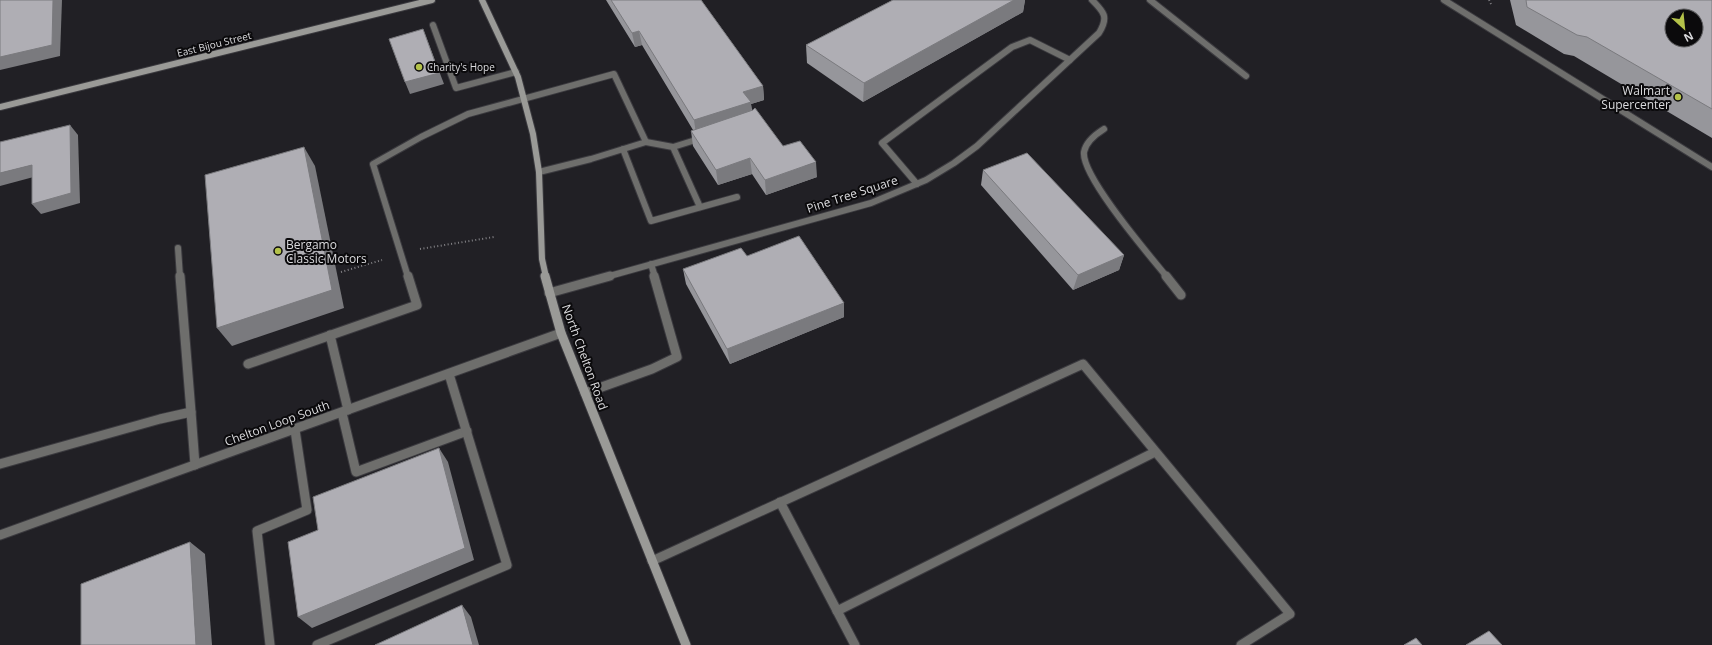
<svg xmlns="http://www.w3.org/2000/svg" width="1712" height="645" viewBox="0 0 1712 645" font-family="'Open Sans',sans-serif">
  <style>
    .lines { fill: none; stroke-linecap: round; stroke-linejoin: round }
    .lane-far1-casing { stroke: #3b3a3f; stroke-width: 8 }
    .lane-casing { stroke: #3b3a3f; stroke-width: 11 }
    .street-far1-casing { stroke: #3b3a3f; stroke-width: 8 }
    .street-casing { stroke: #3b3a3f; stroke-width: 11 }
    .secondary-far1-casing { stroke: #3b3a3f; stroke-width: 8 }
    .secondary-casing { stroke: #3b3a3f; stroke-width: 11 }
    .path { stroke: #838286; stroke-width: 2; stroke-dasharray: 1 2.5; stroke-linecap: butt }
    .lane-far1 { stroke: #6e6e6c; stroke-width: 6 }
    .lane { stroke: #6e6e6c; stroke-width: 9 }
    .street-far1 { stroke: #6e6e6c; stroke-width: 6 }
    .street { stroke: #6e6e6c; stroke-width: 9 }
    .secondary-far1 { stroke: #9a9a97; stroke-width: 6 }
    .secondary { stroke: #9a9a97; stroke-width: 9 }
    .wall { fill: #96969b }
    .shaded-wall { fill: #7a7a7e }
    .building { fill: #afaeb4; stroke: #7a7a7e; fill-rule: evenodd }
    .poi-dot { fill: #b4c24a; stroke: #0b0a0c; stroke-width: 1.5 }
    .labels { text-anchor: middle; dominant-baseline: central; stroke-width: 4; stroke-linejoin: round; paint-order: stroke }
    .far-street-label { font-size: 10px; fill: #dbdbde; stroke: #0b0a0c }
    .far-poi-label { font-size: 10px; fill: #dbdbde; stroke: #0b0a0c; text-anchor: start }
    .poi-label { font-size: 12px; fill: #dbdbde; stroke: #0b0a0c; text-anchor: end }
    .street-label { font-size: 12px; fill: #dbdbde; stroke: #0b0a0c }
  </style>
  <rect width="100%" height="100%" fill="#212025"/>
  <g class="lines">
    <defs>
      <g id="lane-far1">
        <polyline points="1150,0 1246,76"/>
        <polyline points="1444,0 1712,167"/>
        <polyline points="433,25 456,88 516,72"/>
        <path d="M1104,129C1096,134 1086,141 1084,152C1081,176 1150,256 1167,277"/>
        <polyline points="646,142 673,147 700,207"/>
        <polyline points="673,147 702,138"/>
        <polyline points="623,149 651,221 737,197"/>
        <polyline points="917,184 882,143 1012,47 1030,40 1070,60"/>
        <polyline points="178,248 180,277"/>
        <polyline points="651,264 655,277"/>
        <polyline points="408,277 373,164 421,137 468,114 614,74 646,142 591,159 539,172"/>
      </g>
      <g id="lane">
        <polyline points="180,276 191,412"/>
        <polyline points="1166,276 1181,295"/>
        <polyline points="330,335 348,410"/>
        <polyline points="248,364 417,305 408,276"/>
        <polyline points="585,393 652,369 677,357 654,276"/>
        <polyline points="342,413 356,472 467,431"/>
        <polyline points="0,464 160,419 191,412 195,465"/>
        <polyline points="780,502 855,645"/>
        <polyline points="652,561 1083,364 1290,614 1241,645"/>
        <polyline points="837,611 1155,452"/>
        <polyline points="270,645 257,531 307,510 295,430"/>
        <polyline points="317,645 507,565 449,374"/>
      </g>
      <path id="street-far1" d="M606,277L871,203L926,180L954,163L977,146L1099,33C1109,17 1104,12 1092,0"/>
      <g id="street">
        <polyline points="549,293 610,276"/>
        <polyline points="0,535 561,333"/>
      </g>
      <g id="secondary-far1">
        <polyline points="482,0 518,77 533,134 539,172 542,259 546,277"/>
        <polyline points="0,107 432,0"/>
      </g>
      <polyline id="secondary" points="545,276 561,333 686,645"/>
    </defs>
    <!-- lane-far1 casing -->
    <use href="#lane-far1" class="lane-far1-casing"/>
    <!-- lane casing -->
    <use href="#lane" class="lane-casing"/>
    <!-- street-far1 casing -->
    <use href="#street-far1" class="street-far1-casing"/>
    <!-- street casing -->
    <use href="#street" class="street-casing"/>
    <!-- secondary-far1 casing -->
    <use href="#secondary-far1" class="secondary-far1-casing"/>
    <!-- secondary casing -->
    <use href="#secondary" class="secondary-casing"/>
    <!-- path -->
    <g class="path">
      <polyline points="1489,0 1492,6"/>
      <polyline points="420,249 494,237"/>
      <polyline points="341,272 382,260"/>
    </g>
    <!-- lane-far1 -->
    <use href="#lane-far1" class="lane-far1"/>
    <!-- lane -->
    <use href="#lane" class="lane"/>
    <!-- street-far1 -->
    <use href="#street-far1" class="street-far1"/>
    <!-- street -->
    <use href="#street" class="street"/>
    <!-- secondary-far1 -->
    <use href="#secondary-far1" class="secondary-far1"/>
    <!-- secondary -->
    <use href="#secondary" class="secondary"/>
  </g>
  <!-- wall -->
  <g class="wall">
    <polygon points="606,0 701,0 763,86 764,100 751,104 752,110 783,146 817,177 766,195 752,174 718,185 693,146 691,131 693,130 642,45 635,47"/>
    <polygon points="893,0 1025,0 1023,12 863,102 807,63 806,45"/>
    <polygon points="1510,0 1712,0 1712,138 1574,56 1564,54 1516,25"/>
    <polygon points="983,170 1124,255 1119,270 1073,290 981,185"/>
    <polygon points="747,256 844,317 730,364 686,284 683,269"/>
  </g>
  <!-- shaded-wall -->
  <g class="shaded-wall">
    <polygon points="53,0 62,0 60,56 0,70 0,57"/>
    <polygon points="1014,0 1025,0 1023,12 863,102 864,83"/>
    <polygon points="423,29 444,84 410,94 405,82"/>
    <polygon points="639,31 642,45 635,47 632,33"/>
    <polygon points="763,86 764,100 751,104 752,116 696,134 694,120 743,92"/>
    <polygon points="70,125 78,135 80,203 41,214 32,204"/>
    <polygon points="304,147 315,166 344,308 232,346 217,328"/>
    <polygon points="750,158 752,174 718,185 716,170"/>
    <polygon points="816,162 817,177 766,195 765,180"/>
    <polygon points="32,165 41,175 0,186 0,173"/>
    <polygon points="1124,255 1119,270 1073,290 1078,275"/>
    <polygon points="844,303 844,317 730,364 727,349"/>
    <polygon points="439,448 448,462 474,560 312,628 298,617"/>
    <polygon points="190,542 205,554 212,645 196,645"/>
    <polygon points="462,605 471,617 479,645 473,645"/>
  </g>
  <!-- building -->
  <g class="building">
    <polygon points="0,0 53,0 52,45 0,57"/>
    <polygon points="611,0 701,0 763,86 743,92 751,102 694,120 639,31 632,33"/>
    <polygon points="893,0 1014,0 864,83 806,45"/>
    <path d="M1526,0H1712V109L1587,37L1577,35L1527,7ZM1672,16H1696V40H1672Z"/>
    <polygon points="423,29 439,73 405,82 389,39"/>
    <polygon points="755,108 783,146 800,141 816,162 765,180 750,158 716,170 691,131 753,110"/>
    <polygon points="70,125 71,193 32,204 32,165 0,173 0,142"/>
    <polygon points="304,147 332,290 217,328 205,175"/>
    <polygon points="1027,153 1124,255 1078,275 983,170"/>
    <polygon points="799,236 844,303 727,349 683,269 741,248 747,256"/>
    <polygon points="439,448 465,548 298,617 288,542 318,530 313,497"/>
    <polygon points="190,542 196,645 81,645 81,584"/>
    <polygon points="462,605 473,645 375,645"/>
    <polygon points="1489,631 1502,645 1466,645"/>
    <polygon points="1416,638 1422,645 1404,645"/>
  </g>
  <!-- markers -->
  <g class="poi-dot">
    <circle cx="419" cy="67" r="4"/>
    <circle cx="1678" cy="97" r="4"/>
    <circle cx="278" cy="251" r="4"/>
  </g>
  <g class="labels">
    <!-- far-street labels -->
    <g class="far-street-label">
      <text transform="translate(214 44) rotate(-14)">East Bijou Street</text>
    </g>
    <!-- far-poi labels -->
    <g class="far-poi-label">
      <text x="427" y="67">Charity's Hope</text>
    </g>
    <!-- poi labels -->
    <g class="poi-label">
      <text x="1670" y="90">Walmart<tspan x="1670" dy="14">Supercenter</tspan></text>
      <text x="286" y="244" text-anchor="start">Bergamo<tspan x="286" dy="14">Classic Motors</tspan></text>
    </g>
    <!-- street labels -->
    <g class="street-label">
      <text transform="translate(852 194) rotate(-18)">Pine Tree Square</text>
      <text transform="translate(585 357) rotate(70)">North Chelton Road</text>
      <text transform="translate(277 423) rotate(-20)">Chelton Loop South</text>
    </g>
  </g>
  <!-- north arrow -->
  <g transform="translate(1684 28) rotate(153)"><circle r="19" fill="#0b0a0c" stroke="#5e5e60"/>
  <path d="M0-3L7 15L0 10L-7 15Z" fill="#b4c24a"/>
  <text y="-6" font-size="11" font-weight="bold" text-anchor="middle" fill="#dbdbde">N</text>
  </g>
</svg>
